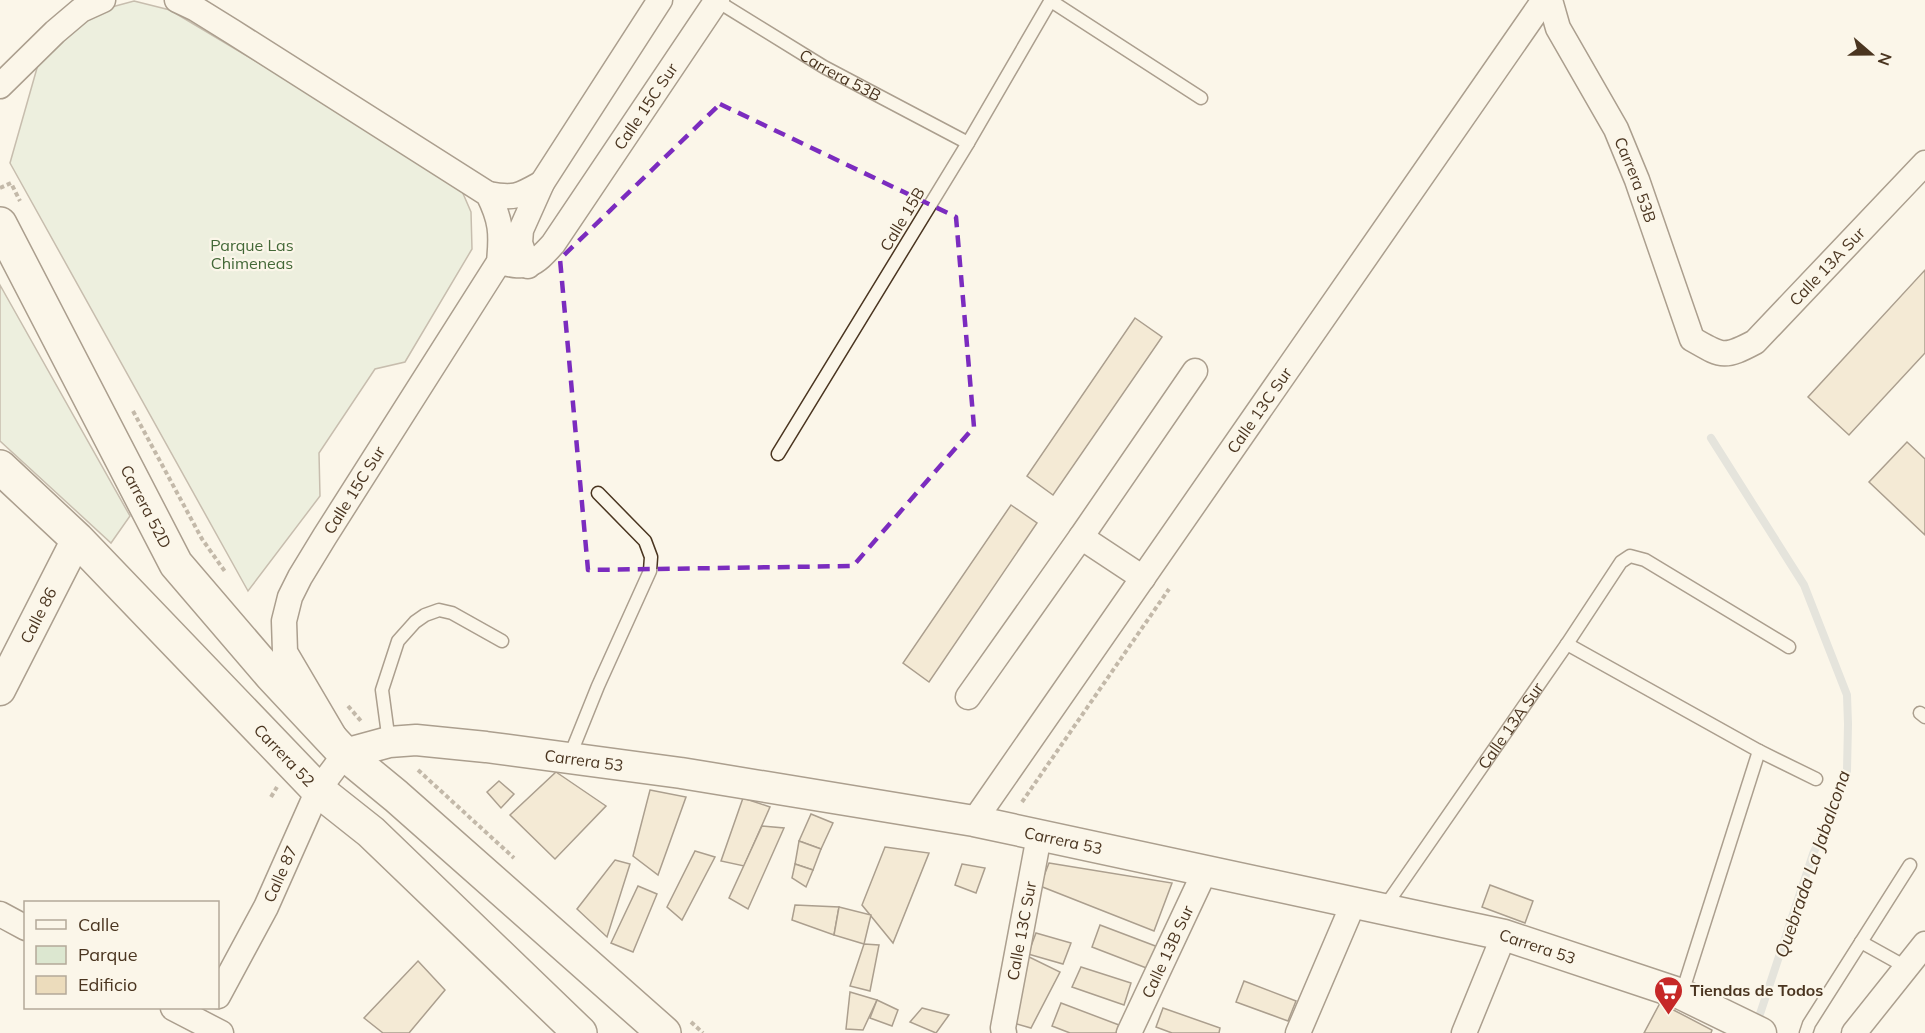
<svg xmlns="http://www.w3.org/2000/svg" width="1925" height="1033" viewBox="0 0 1925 1033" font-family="Mulish,sans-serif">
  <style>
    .green { fill: #dce7d0; stroke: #887966; stroke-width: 1.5 }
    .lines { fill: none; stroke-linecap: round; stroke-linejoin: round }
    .stream { stroke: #c9cecd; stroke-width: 8 }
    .building { fill: #ecdcbc; stroke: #4a3520; stroke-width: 1.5 }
    .service-casing { stroke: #4a3520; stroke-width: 15 }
    .minor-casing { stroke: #4a3520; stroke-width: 27 }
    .tertiary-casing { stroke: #4a3520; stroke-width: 33 }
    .primary-casing { stroke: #4a3520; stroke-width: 36 }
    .path { stroke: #7f6f5c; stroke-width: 4; stroke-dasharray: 4.5 3; stroke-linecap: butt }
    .service { stroke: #fbf6e9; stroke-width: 12 }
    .minor { stroke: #fbf6e9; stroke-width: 24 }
    .tertiary { stroke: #fbf6e9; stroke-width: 30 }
    .primary { stroke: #fbf6e9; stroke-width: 33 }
    .marked { fill: none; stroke: #7b2cbf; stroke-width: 4.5; stroke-dasharray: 12 8; stroke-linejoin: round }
    .labels { text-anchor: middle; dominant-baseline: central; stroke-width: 4.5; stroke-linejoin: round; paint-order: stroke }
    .street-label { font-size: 16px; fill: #4a3520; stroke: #fbf6e9 }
    .park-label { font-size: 16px; fill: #436837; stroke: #fbf6e9 }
    .poi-label { font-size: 16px; font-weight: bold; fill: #4a3520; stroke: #fbf6e9; text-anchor: start }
    .water-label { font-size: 18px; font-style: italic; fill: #4a3520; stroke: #fbf6e9 }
  </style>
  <rect width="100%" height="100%" fill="#fbf6e9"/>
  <!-- green -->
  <g class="green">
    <polygon points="134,1 170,10 458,182 471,212 472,249 405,362 375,369 319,453 320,496 248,591 10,163 41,54 97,11"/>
    <polygon points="0,285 130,516 111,543 0,441"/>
  </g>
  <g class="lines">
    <!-- stream -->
    <polyline class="stream" points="1711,438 1804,585 1847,695 1848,724 1847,771 1833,810 1813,854 1756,1026"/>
  </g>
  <!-- building -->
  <g class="building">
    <polygon points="1925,270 1925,353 1849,435 1808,397"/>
    <polygon points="1135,318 1162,337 1053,495 1027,476"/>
    <polygon points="1907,442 1925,459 1925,535 1869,482"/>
    <polygon points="1011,505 1037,523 929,682 903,663"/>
    <polygon points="556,772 606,806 555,859 510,815"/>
    <polygon points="499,781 514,794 501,808 487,792"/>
    <polygon points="650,790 686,797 658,875 633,856"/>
    <polygon points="743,798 770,807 744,866 721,861"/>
    <polygon points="811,814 833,823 821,849 799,841"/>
    <polygon points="762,826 784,828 748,909 729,898"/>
    <polygon points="799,841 821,849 813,870 795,864"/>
    <polygon points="885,847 929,853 893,943 862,905"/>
    <polygon points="695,851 715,857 682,920 667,907"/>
    <polygon points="615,860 630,864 607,937 577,909"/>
    <polygon points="1049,863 1172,883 1154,931 1040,886"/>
    <polygon points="795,864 813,870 806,887 792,878"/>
    <polygon points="962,864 985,868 976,893 955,885"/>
    <polygon points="1490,885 1533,901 1525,923 1482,907"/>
    <polygon points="638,886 657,894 633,952 611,943"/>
    <polygon points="795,905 839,907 834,935 792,920"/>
    <polygon points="839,907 871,915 864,944 834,935"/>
    <polygon points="1100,925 1158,947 1149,969 1092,947"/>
    <polygon points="1036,933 1071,943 1063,964 1028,954"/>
    <polygon points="864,944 879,945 870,991 850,986"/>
    <polygon points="1023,954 1060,972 1031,1028 1013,1023"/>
    <polygon points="418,961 445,990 409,1033 383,1033 364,1018"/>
    <polygon points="1081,967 1131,983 1124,1005 1072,987"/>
    <polygon points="1244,981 1296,1001 1288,1021 1236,1002"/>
    <polygon points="850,992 877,1000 863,1030 846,1029"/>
    <polygon points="877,1000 898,1010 892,1026 870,1018"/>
    <polygon points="1061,1003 1119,1025 1116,1033 1070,1033 1052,1026"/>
    <polygon points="1660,1003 1712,1030 1711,1033 1644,1033"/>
    <polygon points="922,1008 949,1015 936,1033 910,1022"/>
    <polygon points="1163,1008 1220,1028 1219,1033 1172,1033 1156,1027"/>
  </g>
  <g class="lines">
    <defs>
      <g id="service">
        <path id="s1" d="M717,1L824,67L968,143"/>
        <polyline points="1051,1 1201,98"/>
        <polyline points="778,454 968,143 1051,0"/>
        <polyline points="1567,644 1759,751 1816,779"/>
        <polyline points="1920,713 1925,717"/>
        <polyline points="389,742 382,690 398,641 415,622 425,615 439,610 452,613 502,641"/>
        <polyline points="569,758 598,686 650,571 651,557 645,541 598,493"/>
        <path id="s2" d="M1384,908L1567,644L1621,562L1630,556L1645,560L1789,647"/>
        <polyline points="1861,942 1906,967"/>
        <polyline points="1682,993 1759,751"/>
        <polyline points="1806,1033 1809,1024 1910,865"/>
      </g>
      <g id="minor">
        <path d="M177,0L196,9L233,32L488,194C501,220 502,233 499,262L325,536L300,577L290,597L284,621L285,652L345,754L318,790L266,907L218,996"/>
        <path id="s3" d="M1550,0L1558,28L1616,129L1637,180L1692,339C1722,356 1723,359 1755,342L1925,163"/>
        <polyline points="0,86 55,32 81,10 103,0"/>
        <path d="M488,194C515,199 519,196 542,183"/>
        <path id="s4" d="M499,262C529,269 533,266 553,244L717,0"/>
        <polyline points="528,266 520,243 521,230 542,183 660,0"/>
        <polyline points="1143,578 1081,537 1195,371"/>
        <polyline points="968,697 1081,537"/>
        <path id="s5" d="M974,821L1544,0"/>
        <polyline points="0,914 26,928"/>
        <polyline points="173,1008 221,1033"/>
        <path id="s6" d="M1004,1033L1003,1028L1039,836"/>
        <path id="s7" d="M1129,1033L1205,871"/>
        <polyline points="1298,1033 1354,902"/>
        <polyline points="1464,1033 1504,935"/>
        <polyline points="1854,1033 1925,944"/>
      </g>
      <g id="tertiary">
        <path id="s8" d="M0,690L77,539"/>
        <path id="s9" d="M345,754L389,742L416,740L486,747L681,773L974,821L1504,935L1681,994L1761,1033"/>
      </g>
      <g id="primary">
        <path id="s10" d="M0,224L176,564L272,676L345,754L396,796L664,1033"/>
        <path id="s11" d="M0,467L77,539L318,790L371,832L580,1033"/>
      </g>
    </defs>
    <!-- service casing -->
    <use href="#service" class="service-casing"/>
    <!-- minor casing -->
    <use href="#minor" class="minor-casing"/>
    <!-- tertiary casing -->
    <use href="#tertiary" class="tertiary-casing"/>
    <!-- primary casing -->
    <use href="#primary" class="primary-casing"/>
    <!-- path -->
    <g class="path">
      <polyline points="0,188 11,183 20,201"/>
      <polyline points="133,411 202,539 226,573"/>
      <polyline points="348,706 361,721"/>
      <polyline points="418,770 514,858"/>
      <polyline points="271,797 277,787"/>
      <polyline points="1022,802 1169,589"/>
      <polyline points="691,1022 703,1033"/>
    </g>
    <!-- service -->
    <use href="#service" class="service"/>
    <!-- minor -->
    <use href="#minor" class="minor"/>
    <!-- tertiary -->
    <use href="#tertiary" class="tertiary"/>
    <!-- primary -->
    <use href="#primary" class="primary"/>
  </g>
  <!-- marked area -->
  <path d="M0 0H1925V1033H0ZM720,104L956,217L974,427L853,566L588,570L560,259Z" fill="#fbf6e9" fill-opacity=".55" fill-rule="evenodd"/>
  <path class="marked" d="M720,104L956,217L974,427L853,566L588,570L560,259Z"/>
  <!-- icons -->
  <defs>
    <symbol id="supermarket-pin" viewBox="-11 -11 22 30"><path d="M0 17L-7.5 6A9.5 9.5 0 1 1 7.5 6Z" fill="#c62828" stroke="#fbf6e9"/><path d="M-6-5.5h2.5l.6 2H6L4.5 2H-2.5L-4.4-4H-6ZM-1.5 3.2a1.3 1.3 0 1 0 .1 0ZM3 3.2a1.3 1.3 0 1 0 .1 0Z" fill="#fff"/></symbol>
  </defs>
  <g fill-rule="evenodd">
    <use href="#supermarket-pin" x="1652" y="974" width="33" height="45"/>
  </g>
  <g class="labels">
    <!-- street labels -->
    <g class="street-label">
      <text stroke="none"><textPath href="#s1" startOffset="144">Carrera 53B</textPath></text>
      <text stroke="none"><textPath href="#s4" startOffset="228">Calle 15C Sur</textPath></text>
      <text stroke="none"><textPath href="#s3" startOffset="200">Carrera 53B</textPath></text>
      <text transform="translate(902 219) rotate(-59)">Calle 15B</text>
      <text stroke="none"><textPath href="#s3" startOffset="542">Calle 13A Sur</textPath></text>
      <text stroke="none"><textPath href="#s5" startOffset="500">Calle 13C Sur</textPath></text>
      <text transform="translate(354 490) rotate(-58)">Calle 15C Sur</text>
      <text stroke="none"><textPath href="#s10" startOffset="318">Carrera 52D</textPath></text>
      <text stroke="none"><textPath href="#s8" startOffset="84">Calle 86</textPath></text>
      <text stroke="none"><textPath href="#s2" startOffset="222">Calle 13A Sur</textPath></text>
      <text stroke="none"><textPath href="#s11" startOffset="405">Carrera 52</textPath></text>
      <text stroke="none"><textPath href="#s9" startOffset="242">Carrera 53</textPath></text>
      <text stroke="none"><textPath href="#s9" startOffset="728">Carrera 53</textPath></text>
      <text transform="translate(280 874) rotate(-66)">Calle 87</text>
      <text stroke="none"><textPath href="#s6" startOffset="104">Calle 13C Sur</textPath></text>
      <text stroke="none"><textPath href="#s9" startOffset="1214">Carrera 53</textPath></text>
      <text stroke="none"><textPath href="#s7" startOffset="90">Calle 13B Sur</textPath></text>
    </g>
    <!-- park labels -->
    <g class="park-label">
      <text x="252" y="245">Parque Las<tspan x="252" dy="18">Chimeneas</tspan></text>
    </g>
    <!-- poi labels -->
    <g class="poi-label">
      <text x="1690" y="990">Tiendas de Todos</text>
    </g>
    <!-- water labels -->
    <g class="water-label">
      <text transform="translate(1812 864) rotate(-71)">Quebrada La Jabalcona</text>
    </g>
  </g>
  <!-- legend -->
  <rect x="24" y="901" width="195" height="108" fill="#fbf6e9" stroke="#b4a999" stroke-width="1.5"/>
  <rect x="36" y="920" width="30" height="9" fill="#fbf6e9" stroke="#b4a999" stroke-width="1.5"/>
  <text x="78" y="931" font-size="18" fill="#4a3520">Calle</text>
  <rect x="36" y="946" width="30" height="18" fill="#dce7d0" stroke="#b4a999" stroke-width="1.5"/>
  <text x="78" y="961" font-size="18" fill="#4a3520">Parque</text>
  <rect x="36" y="976" width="30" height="18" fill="#ecdcbc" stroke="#b4a999" stroke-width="1.5"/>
  <text x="78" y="991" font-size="18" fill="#4a3520">Edificio</text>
  <!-- north arrow -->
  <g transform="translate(1871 54) rotate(110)" stroke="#fbf6e9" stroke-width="4.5" paint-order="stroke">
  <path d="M0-4.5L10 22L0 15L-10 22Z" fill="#4a3520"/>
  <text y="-9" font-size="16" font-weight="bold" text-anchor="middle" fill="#4a3520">N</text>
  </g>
</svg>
